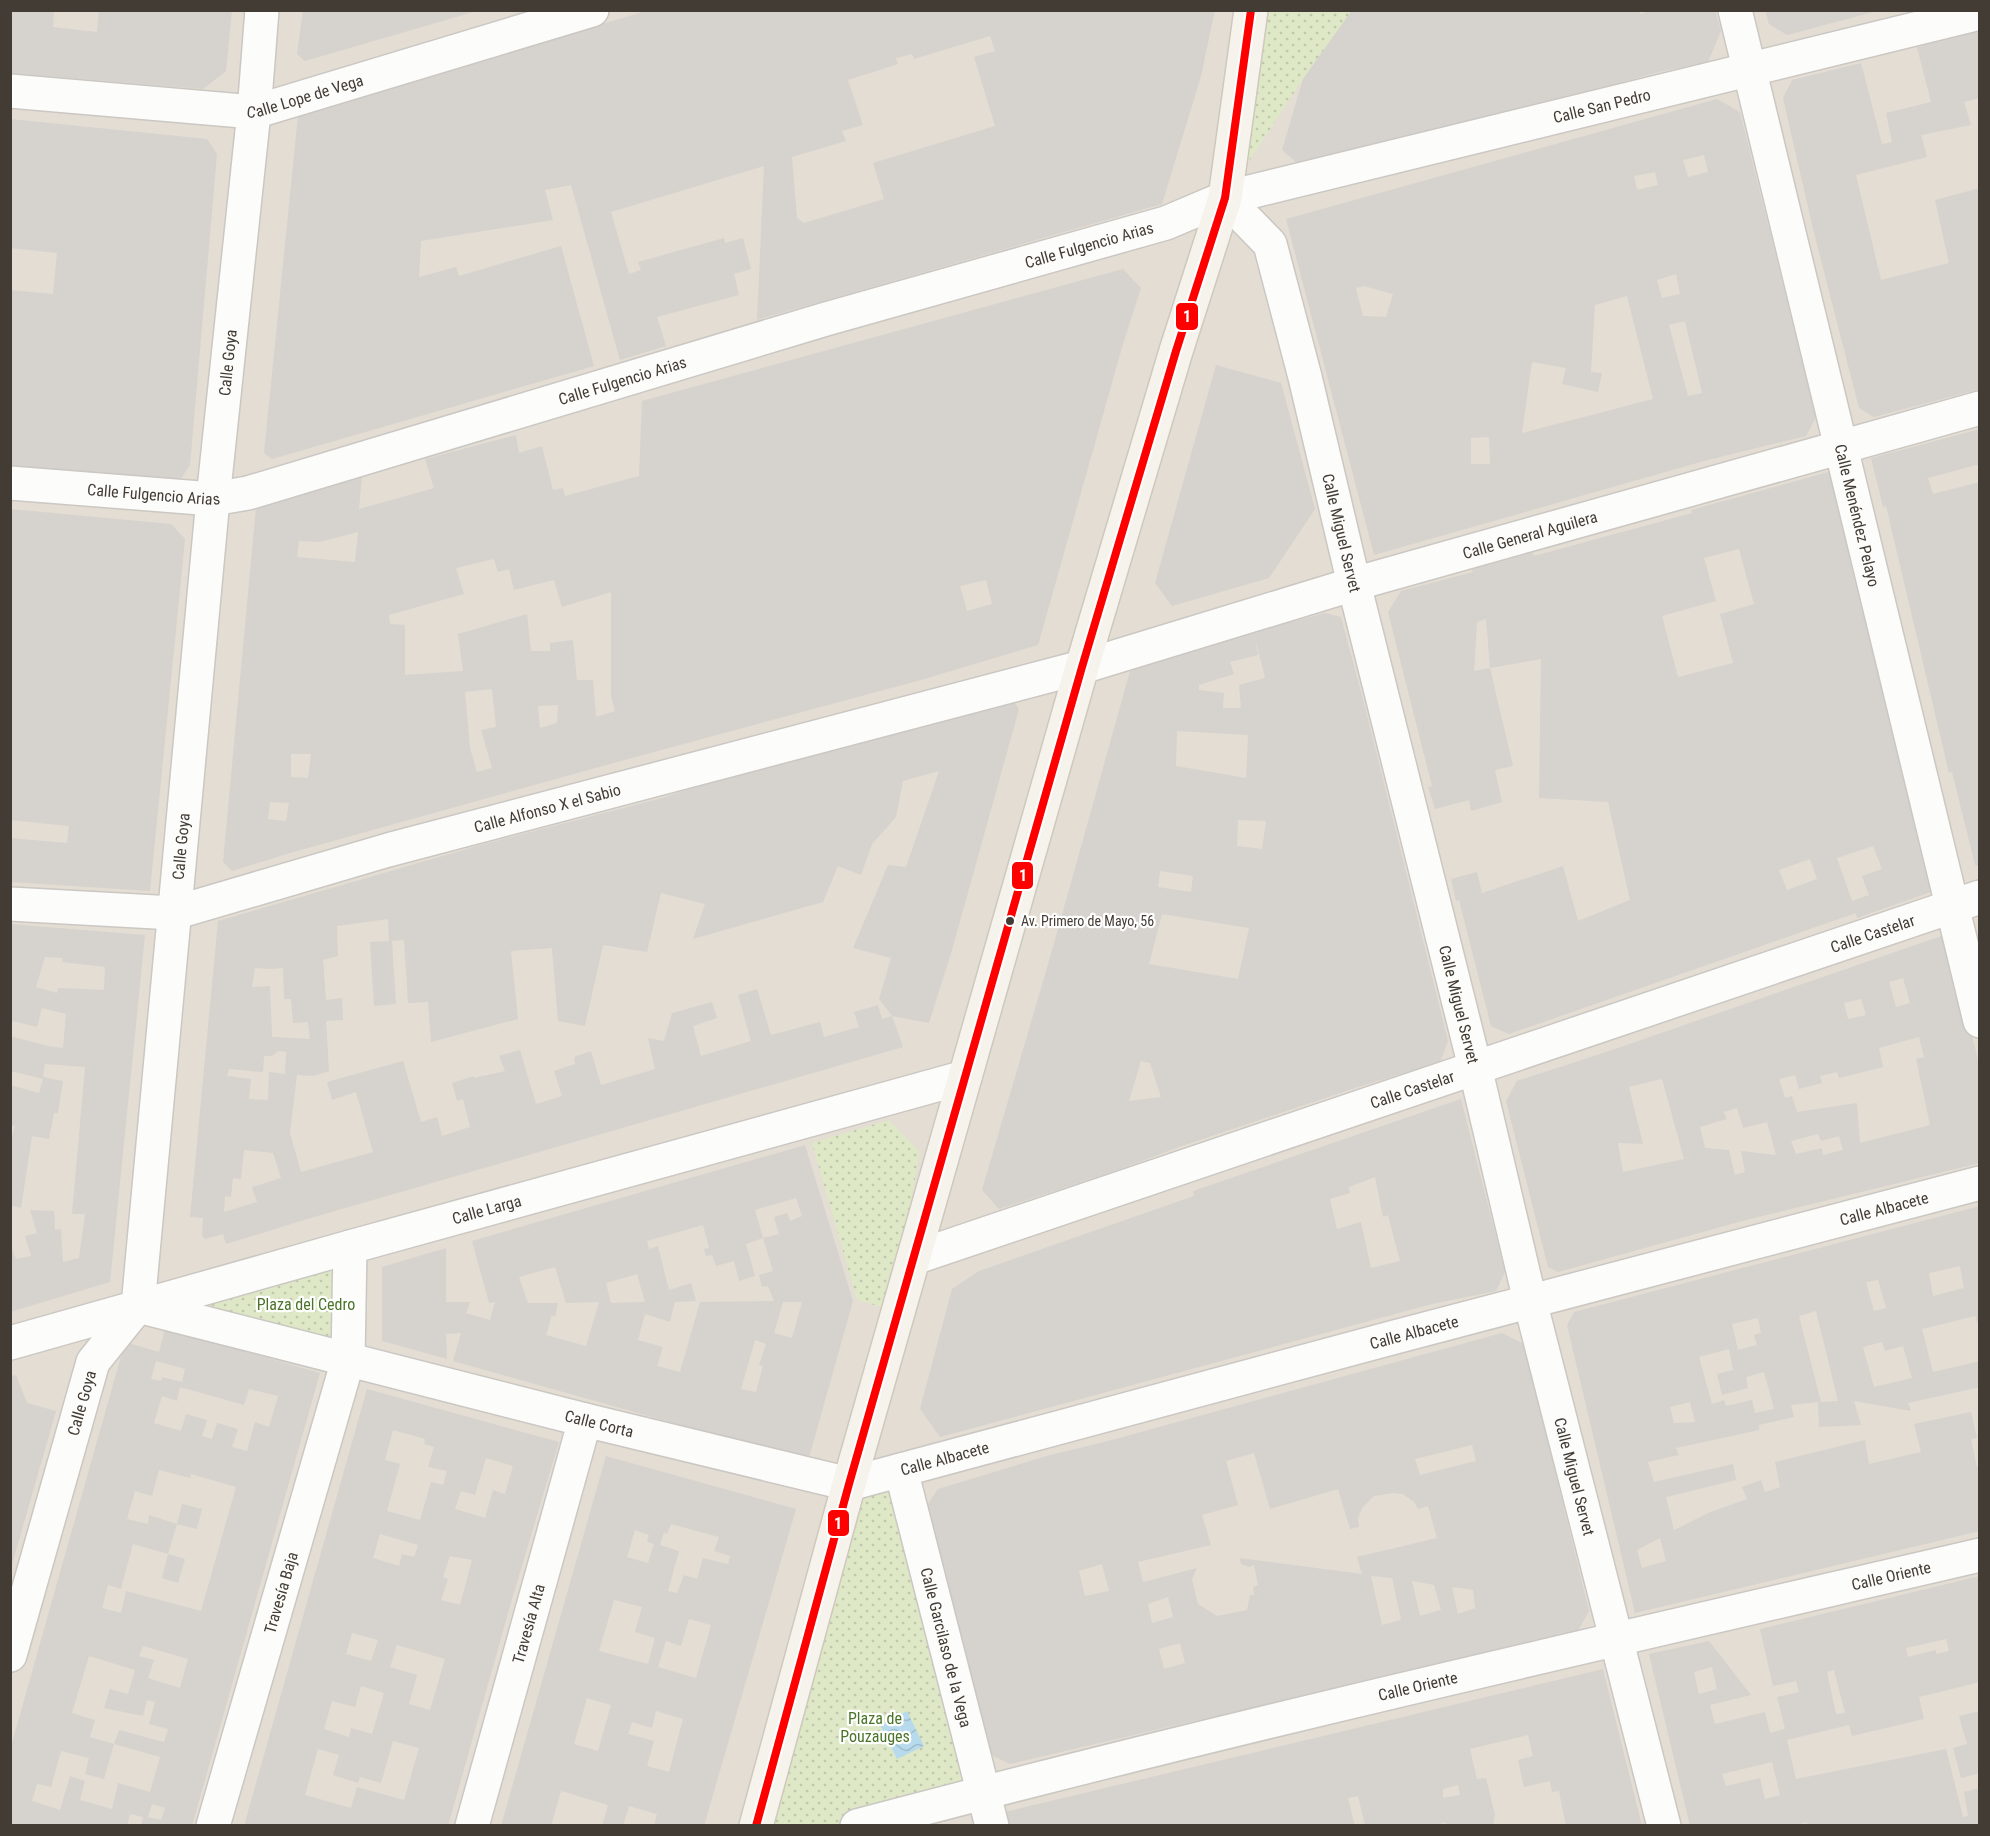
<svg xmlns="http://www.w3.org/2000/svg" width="1990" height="1836" viewBox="0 0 1990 1836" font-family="'Roboto Condensed',sans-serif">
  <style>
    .residential { fill: #e3ddd4 }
    .park { fill: url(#park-dots) }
    .water { fill: url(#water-waves) }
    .building { fill: #d6d2cd; fill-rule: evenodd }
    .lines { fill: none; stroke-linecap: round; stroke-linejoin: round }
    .street-casing { stroke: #cbc7c2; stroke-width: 36 }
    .secondary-casing { stroke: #cec8bd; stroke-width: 36 }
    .street { stroke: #fcfcfb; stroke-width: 33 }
    .secondary { stroke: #f6f3ed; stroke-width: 33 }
    .bus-1-casing { stroke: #fff; stroke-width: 12 }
    .bus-1 { stroke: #f00; stroke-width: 8 }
    .bus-dot { fill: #433c34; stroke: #fff; stroke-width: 2 }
    .labels { text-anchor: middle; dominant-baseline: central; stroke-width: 4.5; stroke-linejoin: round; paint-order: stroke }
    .bus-label { font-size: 14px; fill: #433c34; stroke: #fff; text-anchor: start }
    .street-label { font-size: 16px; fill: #433c34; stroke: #fff }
    .park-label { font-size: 16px; fill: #4a7428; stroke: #fff }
    .line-badge { stroke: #fff; stroke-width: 2 }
    .badge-label { font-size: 16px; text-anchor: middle; font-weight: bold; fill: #fff }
  </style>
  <defs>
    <pattern id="park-dots" width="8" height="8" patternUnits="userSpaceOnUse" patternTransform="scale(1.5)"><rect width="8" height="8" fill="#dee8c6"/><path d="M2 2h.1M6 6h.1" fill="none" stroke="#c0c8ab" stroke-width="1.8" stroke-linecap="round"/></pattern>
    <pattern id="water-waves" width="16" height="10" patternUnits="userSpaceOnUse" patternTransform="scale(1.5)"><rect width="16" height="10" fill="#b7dbec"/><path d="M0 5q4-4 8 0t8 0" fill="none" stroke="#9fbdcb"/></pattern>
  </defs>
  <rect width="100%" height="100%" fill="#eeebe6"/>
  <!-- residential -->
  <rect class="residential" x="11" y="11" width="1968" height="1814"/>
  <!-- park -->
  <g class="park">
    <polygon points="1251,11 1352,11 1303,79 1225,198"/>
    <polygon points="889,1120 920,1152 909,1211 881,1307 857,1300 812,1143"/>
    <polygon points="350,1247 348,1360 138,1306"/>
    <polygon points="901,1470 984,1792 857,1825 756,1826 849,1484"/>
  </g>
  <!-- water -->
  <polygon class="water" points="907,1711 924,1746 897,1759 880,1725"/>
  <!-- building -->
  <g class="building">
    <polygon points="10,10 54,10 53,27 97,32 99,10 232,10 226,71 203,89 10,73"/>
    <polygon points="303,10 477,10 477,11 305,61 297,54"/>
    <path d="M649,10H1215L1201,76L1162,204L757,320L764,166L611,212L629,274L641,270L638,262L724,238L725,243L743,238L751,269L734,274L739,295L657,317L666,346L620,360L571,185L545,190L553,220L421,241L419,277L456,267L459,276L561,246L594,366L272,459L264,453L298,115ZM990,36L995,51L974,57L995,126L873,163L884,199L804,223L797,218L792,157L846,141L842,131L863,125L848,80L898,64L896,58L912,54L914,59Z"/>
    <polygon points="1352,10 1638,10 1640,14 1651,10 1715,10 1721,31 1708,62 1659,72 1305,170 1282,150 1303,79"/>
    <polygon points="1765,10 1877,10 1877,11 1787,35 1769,24"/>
    <polygon points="1980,31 1980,98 1964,102 1971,125 1921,135 1927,157 1856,175 1881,280 1949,263 1935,200 1980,188 1980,389 1874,417 1859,408 1813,229 1783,98 1792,80 1861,63 1882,144 1892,142 1886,113 1931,102 1917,47"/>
    <path d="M1717,99L1740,112L1816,417L1806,436L1704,461L1374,555L1286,219ZM1704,155L1708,172L1688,177L1683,160ZM1655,172L1658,185L1637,190L1634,176ZM1676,274L1680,294L1662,298L1657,280ZM1364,286L1393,294L1386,317L1363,316L1356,288ZM1627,296L1653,399L1522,433L1532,362L1566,368L1562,384L1598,392L1602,373L1591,372L1595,305ZM1685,321L1702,393L1688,396L1669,325ZM1489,437L1490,464H1471V438Z"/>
    <polygon points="10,119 207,139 217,154 190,465 179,482 10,465 10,290 53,294 57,253 10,248"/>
    <path d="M1123,269L1141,288L1123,344L1038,645L921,680L628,759L290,853L232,871L223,862L256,507L362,476L359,509L434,488L425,459L516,435L519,453L542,446L553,490L563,488L565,496L639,476L642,401ZM358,532L355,562L297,557L299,541L319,542ZM494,559L498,572L509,569L514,590L554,580L562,607L611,592V696L615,711L596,717L593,680H577L573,640L550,643V651H531L527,614L458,634L463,671L405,675V625L390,624L389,615L464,594L456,568ZM986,580L992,604L967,611L960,586ZM492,689L496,727L481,730L492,768L477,772L470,748L465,692ZM558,705L557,723L540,728L538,706ZM291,754H311L308,778L291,777ZM270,802L289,803L286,821L268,819Z"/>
    <polygon points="1216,365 1281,383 1315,509 1269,578 1172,606 1155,583"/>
    <polygon points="1980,429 1980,464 1928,478 1933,494 1980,482 1980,867 1975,865 1952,772 1949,773 1886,506 1883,507 1871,458"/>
    <path d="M1832,471L1934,891L1857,918L1856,913L1509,1034L1491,1026L1459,900L1456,901L1451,879L1477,872L1482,893L1563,866L1578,921L1630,900L1608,802L1539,798L1541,659L1490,668L1513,766L1495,770L1502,802L1471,811L1469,800L1435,809L1428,787L1432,786L1388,612L1401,591L1473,572L1472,569L1532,553L1534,556L1692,513L1691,510ZM1739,549L1754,604L1720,614L1733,663L1678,677L1662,616L1716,601L1704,558ZM1486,619L1490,668L1474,671L1477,622ZM1873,846L1882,869L1862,876L1869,895L1852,901L1837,858ZM1810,859L1817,879L1787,890L1779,870Z"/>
    <polygon points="10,509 171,524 185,539 150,891 10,882 10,838 67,843 69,826 10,820"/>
    <path d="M1325,613L1341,617L1365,707L1448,1041L1440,1062L1355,1088L1179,1147L1115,1171L999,1209L982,1190L1053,947L1132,664ZM1255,638L1265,678L1239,685L1241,708H1223L1224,693L1199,690V685L1234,674L1230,662L1258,655ZM1177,731L1248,735L1246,778L1176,766ZM1238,820L1266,821L1262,849L1237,846ZM1160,871L1193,876L1191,892L1158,887ZM1162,914L1249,928L1238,979L1149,964ZM1141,1061L1150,1063L1161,1097L1129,1101Z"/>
    <path d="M1009,694L1019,709L952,950L929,1023L892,1016L879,999L891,958L853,948L888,865L906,867L939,771L903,781L896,817L872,844L861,875L838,866L823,902L693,939L705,904L661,893L647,952L603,945L585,1026L558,1021L552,948L511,951L518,1019L431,1042L428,1002L408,1003L404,940L392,941L396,1004L374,1006L370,942L389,941L388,919L337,926L338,956L323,960L326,1000L342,998L343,1020L326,1021L329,1071L313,1076L297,1075L290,1133L301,1172L373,1152L356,1092L332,1100L327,1082L403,1061L421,1122L437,1117L442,1136L470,1127L463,1099L457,1101L452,1083L474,1076V1078L505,1071L499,1056L520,1050L536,1104L562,1096L554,1071L575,1064L574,1057L591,1051L601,1085L655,1069L648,1038L664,1041L672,1013L712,1002L717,1018L693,1026L701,1056L751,1041L738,995L757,989L771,1035L820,1022L824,1037L859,1027L854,1012L878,1005L882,1019L892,1016L903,1047L314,1217L226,1244L223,1234L205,1239L202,1236L203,1218L190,1217L218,921L484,844L662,798L736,774ZM255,968L270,969L283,968L284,999H291L293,1023L308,1022L310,1039L272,1037L270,986L252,987ZM278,1051L286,1052L285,1074L269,1072L268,1100L249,1099L251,1079L227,1076L229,1069L263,1072L264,1056H272ZM244,1150L273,1153L281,1178L252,1187L257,1202L224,1212L225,1196L231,1197L233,1178L241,1179Z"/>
    <path d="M10,924L145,935L110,1282L10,1312V1245L16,1259L31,1256L25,1236L37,1233L30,1210L54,1211L55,1230L61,1229L63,1262L79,1258L85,1214H72L85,1067L45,1064L43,1077L63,1081L58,1113H54L49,1139L32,1136L21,1208L10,1205V1145L15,1126L10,1125V1085L39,1093L43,1079L10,1071V1036L48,1046L63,1048L66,1014L42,1008L37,1027L13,1021L10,1026ZM45,957L63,958L62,962L105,967L104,990L58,988L57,993L36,987Z"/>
    <path d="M1947,934L1980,1068V1163L1746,1220L1558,1272L1548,1267L1506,1101L1517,1081L1618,1048ZM1903,978L1910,1003L1896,1007L1889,982ZM1861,999L1866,1015L1848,1019L1844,1003ZM1919,1037L1924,1057L1916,1059L1930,1125L1860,1143L1857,1103L1797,1112L1792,1096L1785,1098L1779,1079L1795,1075L1799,1089L1822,1083L1820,1076L1837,1072L1839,1078L1883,1067L1879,1048ZM1662,1079L1684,1159L1623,1172L1618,1143L1643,1144L1629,1087ZM1737,1108L1743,1128L1767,1122L1776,1155L1741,1151L1745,1172L1735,1175L1729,1150L1705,1148L1700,1127L1727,1119L1724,1112ZM1818,1134L1821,1141L1839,1136L1843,1150L1823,1155L1822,1148L1796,1154L1791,1141Z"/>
    <path d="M1461,1099L1505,1272L1496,1291L1432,1304L940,1437L920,1409L952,1289L979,1271L1194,1196L1193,1191ZM1375,1177L1383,1217L1388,1215L1400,1261L1371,1268L1361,1222L1337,1229L1330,1199L1350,1193L1349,1187Z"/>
    <path d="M805,1145L853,1301L808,1461L453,1361L461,1333L446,1334L447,1359L382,1341V1267L446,1248V1302H470L466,1313L490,1320L495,1302L489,1303L472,1241ZM796,1198L802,1216L790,1221L787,1213L774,1217L779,1234L763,1238L755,1210ZM703,1225L709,1248L704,1249L706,1256L712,1255L716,1266L734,1261L739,1281L755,1276L746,1244L763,1238L773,1271L759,1275L762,1287L768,1286L774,1301L700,1302L680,1372L657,1366L663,1347L638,1340L645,1314L670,1322L675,1302L696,1301L691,1283L669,1290L658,1246L649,1249L647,1241ZM555,1267L566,1303L599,1302L586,1346L546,1335L552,1315L555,1317L558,1303H528L519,1277ZM637,1274L645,1302L611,1303L606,1283ZM783,1302H802L792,1338L774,1333ZM755,1340L766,1344L759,1365L763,1366L756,1392L741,1389Z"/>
    <path d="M1980,1206V1330L1975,1316L1922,1329L1933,1372L1980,1361V1387L1908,1403L1911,1411L1854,1401L1861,1425L1819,1427L1818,1402L1791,1405L1794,1417L1759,1425V1430L1676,1448L1679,1455L1648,1462L1654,1482L1733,1464L1736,1480L1666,1497L1674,1530L1708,1513L1747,1499L1742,1487L1761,1480L1765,1492L1780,1487L1775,1462L1865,1440L1869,1464L1921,1452L1914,1424L1971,1412L1977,1438L1971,1439L1977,1467H1980V1531L1635,1613L1567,1325L1574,1312ZM1960,1266L1964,1288L1933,1296L1929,1273ZM1878,1280L1886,1308L1874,1311L1866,1282ZM1816,1311L1838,1401L1821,1402L1799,1316ZM1758,1318L1761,1333L1754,1335L1757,1345L1738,1350L1732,1324ZM1882,1342L1885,1351L1903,1346L1912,1378L1874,1387L1863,1347ZM1729,1349L1733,1370L1717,1374L1722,1395L1748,1388L1746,1377L1764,1372L1774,1409L1755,1413L1752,1400L1726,1406L1724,1400L1712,1404L1699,1357ZM1690,1402L1695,1422L1674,1423L1670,1407ZM1660,1538L1666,1561L1642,1568L1637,1550Z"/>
    <path d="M165,1329L320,1373L192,1826H141L143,1817L130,1814L127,1826H10V1750L125,1342L159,1352ZM156,1361L185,1369L182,1382L162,1377L161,1381L151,1379ZM180,1387L244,1405L249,1389L278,1396L269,1427L255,1422L247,1451L232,1447L238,1429L217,1423L212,1439L202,1436L207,1420L186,1414L181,1431L154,1423L162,1396L177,1401ZM159,1470L190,1478L191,1474L236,1487L201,1611L126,1591L121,1613L102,1608L108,1585L121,1589L133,1544L168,1554L177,1524L149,1515L148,1524L127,1519L135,1491L152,1496ZM143,1646L188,1659L180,1688L148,1678L154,1660L139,1656ZM89,1656L135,1670L128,1694L110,1689L104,1708L143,1716L147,1700L155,1702L149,1724L168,1729L164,1742L119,1730L114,1744L160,1757L150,1792L118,1783L112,1809L80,1800L85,1781L70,1776L60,1810L32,1801L37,1784L51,1787L61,1751L89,1758L85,1774L104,1779L114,1744L90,1737L95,1720L72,1713ZM152,1804L165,1808L161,1820L148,1817Z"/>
    <path d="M1502,1333L1524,1344L1589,1611L1578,1631L1010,1764L985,1752L926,1507L938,1489L1050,1455L1108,1441ZM1472,1445L1476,1461L1420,1475L1415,1459ZM1254,1453L1270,1509L1338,1489L1350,1529L1359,1527L1358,1518L1362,1508L1374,1496L1393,1493L1403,1494L1414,1502L1418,1509L1428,1506L1437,1538L1357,1557L1362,1574L1240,1558L1241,1564L1249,1567L1254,1565L1258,1585L1253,1587L1254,1595H1250L1247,1610L1217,1616L1198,1604L1192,1579L1197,1568L1143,1582L1138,1562L1211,1545L1202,1515L1238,1505L1226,1461ZM1102,1564L1109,1591L1085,1596L1079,1571ZM1371,1576L1392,1578L1401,1620L1382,1625ZM1412,1581L1434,1585L1441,1610L1420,1616ZM1452,1587L1473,1590L1475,1608L1458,1614ZM1168,1597L1173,1617L1152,1623L1148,1604ZM1180,1643L1185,1663L1164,1669L1159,1649Z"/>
    <polygon points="16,1375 27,1403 56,1411 11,1568 10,1377"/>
    <path d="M367,1389L559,1442L512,1599L448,1826H244ZM393,1430L425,1439L424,1444L434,1447L428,1467L447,1471L443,1485L431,1482L420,1520L387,1511L400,1464L385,1460ZM486,1458L513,1466L505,1494L493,1490L485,1518L455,1509L461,1491L475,1495ZM380,1534L418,1545L414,1557L402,1554L399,1566L373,1558ZM450,1556L472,1560L460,1605L441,1600L448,1579L443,1577ZM352,1633L378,1640L371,1661L346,1654ZM397,1645L445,1659L430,1710L409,1704L417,1675L390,1667ZM361,1686L384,1693L372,1734L351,1728L349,1737L324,1729L332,1701L355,1707ZM393,1741L419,1748L404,1800L357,1787L351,1808L305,1795L318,1749L339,1755L333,1775L358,1783L360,1777L381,1783Z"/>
    <path d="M606,1456L796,1509L704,1826H654L657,1814L629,1806L623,1826H602L608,1805L561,1791L551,1826H501ZM671,1524L719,1537L714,1551L730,1556L728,1564L703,1558L697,1579L684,1575L677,1593L668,1591L679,1551L660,1545L664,1532L667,1534ZM635,1530L649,1535L647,1542L654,1544L648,1563L627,1557ZM614,1600L642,1607L635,1632L655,1638L648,1664L599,1651ZM689,1619L711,1625L696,1678L658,1667L666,1641L681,1646ZM587,1698L611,1705L598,1751L574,1744ZM656,1711L683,1719L669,1772L647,1766L654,1741L628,1734L632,1722L652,1728Z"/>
    <polygon points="182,1504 202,1509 197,1529 177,1524"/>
    <polygon points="168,1554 185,1559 178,1583 162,1578"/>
    <path d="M1980,1576V1682L1919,1697L1924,1719L1852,1736L1849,1725L1787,1740L1796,1779L1946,1749L1963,1817L1968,1816L1964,1792L1980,1788V1826H1807V1822L1792,1826H1690L1649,1654L1709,1641L1751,1695L1710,1705L1715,1724L1765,1712L1770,1733L1785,1729L1777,1697L1799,1692L1796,1681L1773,1686L1760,1629ZM1946,1639L1949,1651L1936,1654V1650L1908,1657L1906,1648ZM1712,1667L1717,1689L1699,1694L1694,1672ZM1834,1670L1845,1713L1836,1714L1827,1672ZM1772,1762L1780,1795L1765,1799L1760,1778L1726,1786L1722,1774Z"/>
    <path d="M1603,1669L1642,1826H1566L1559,1791L1552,1792L1550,1781L1524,1787L1518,1760L1533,1756L1528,1735L1470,1749L1477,1779L1486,1778L1495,1815L1493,1826H1446V1822L1431,1826H1365L1358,1796L1348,1798L1355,1826H1009L1005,1812ZM1458,1785L1460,1795L1443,1798V1789Z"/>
    <polygon points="1980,1711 1980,1773 1961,1778 1953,1748 1967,1744 1959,1716"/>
  </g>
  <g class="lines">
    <defs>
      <g id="street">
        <path id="s1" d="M1735,10L1980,1021"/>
        <path id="s2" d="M10,91L254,112L592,10"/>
        <path id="s3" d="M1225,198L1270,244L1305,377L1354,584L1475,1067L1530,1301L1664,1826"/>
        <path id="s4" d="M10,483L213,499L248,493L826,319L1166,223L1225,198L1980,13"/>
        <path id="s5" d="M10,904L174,913L388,850L1082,667L1354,584L1980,408"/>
        <path id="s6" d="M914,1258L1980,897"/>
        <path id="s7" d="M138,1306L585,1420L849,1484L1395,1337L1980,1183"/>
        <path id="s8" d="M10,1343L350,1247L965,1077"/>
        <path id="s9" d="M901,1470L992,1826"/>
        <path id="s10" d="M10,1655L93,1362L138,1306L213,499L254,112L262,10"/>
        <path id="s11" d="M213,1826L348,1360L350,1247"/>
        <path id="s12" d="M472,1826L585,1420"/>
        <path id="s13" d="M857,1826C1229,1727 1605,1642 1980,1555"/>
      </g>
      <polyline id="secondary" points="756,1826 849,1484 1082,667 1176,351 1225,198 1251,10"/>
    </defs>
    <!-- street casing -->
    <use href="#street" class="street-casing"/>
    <!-- secondary casing -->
    <use href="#secondary" class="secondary-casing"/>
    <!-- street -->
    <use href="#street" class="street"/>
    <!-- secondary -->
    <use href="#secondary" class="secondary"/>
    <defs>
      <polyline id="bus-1" points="756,1826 849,1484 1082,667 1176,351 1225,198 1251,10"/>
    </defs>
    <!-- bus-1 casing -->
    <use href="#bus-1" class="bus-1-casing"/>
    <!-- bus-1 -->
    <use href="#bus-1" class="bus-1"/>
  </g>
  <!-- markers -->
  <circle class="bus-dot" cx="1010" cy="921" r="5"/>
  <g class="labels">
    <!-- bus labels -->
    <g class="bus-label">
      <text x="1021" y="921">Av. Primero de Mayo, 56</text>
    </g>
    <!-- street labels -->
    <g class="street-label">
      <text stroke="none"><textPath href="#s2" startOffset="298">Calle Lope de Vega</textPath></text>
      <text stroke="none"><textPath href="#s4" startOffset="1648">Calle San Pedro</textPath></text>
      <text stroke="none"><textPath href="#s4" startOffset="1116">Calle Fulgencio Arias</textPath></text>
      <text stroke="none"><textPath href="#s10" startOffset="1324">Calle Goya</textPath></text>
      <text stroke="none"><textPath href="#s4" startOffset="630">Calle Fulgencio Arias</textPath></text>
      <text stroke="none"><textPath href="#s4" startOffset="144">Calle Fulgencio Arias</textPath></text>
      <text stroke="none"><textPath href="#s1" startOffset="520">Calle Menéndez Pelayo</textPath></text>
      <text stroke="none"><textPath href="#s3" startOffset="362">Calle Miguel Servet</textPath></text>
      <text stroke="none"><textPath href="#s5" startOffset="1572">Calle General Aguilera</textPath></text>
      <text stroke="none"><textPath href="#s5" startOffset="552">Calle Alfonso X el Sabio</textPath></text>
      <text stroke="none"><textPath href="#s10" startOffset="838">Calle Goya</textPath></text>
      <text stroke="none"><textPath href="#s6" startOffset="1012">Calle Castelar</textPath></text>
      <text stroke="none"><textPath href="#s3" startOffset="848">Calle Miguel Servet</textPath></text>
      <text stroke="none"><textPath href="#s6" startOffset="526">Calle Castelar</textPath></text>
      <text stroke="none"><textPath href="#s7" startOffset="1804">Calle Albacete</textPath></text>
      <text stroke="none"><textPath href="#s8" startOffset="495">Calle Larga</textPath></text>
      <text stroke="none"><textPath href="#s7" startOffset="1318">Calle Albacete</textPath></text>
      <text stroke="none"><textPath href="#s10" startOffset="262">Calle Goya</textPath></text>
      <text stroke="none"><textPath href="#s7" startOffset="476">Calle Corta</textPath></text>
      <text stroke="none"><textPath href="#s7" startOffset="832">Calle Albacete</textPath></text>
      <text stroke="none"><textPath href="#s3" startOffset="1334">Calle Miguel Servet</textPath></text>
      <text stroke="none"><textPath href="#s13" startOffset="1064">Calle Oriente</textPath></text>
      <text stroke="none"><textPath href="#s11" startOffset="243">Travesía Baja</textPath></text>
      <text stroke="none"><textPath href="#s12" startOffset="210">Travesía Alta</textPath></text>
      <text stroke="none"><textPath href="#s9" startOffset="183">Calle Garcilaso de la Vega</textPath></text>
      <text stroke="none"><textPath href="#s13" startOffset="578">Calle Oriente</textPath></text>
    </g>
    <!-- park labels -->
    <g class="park-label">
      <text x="306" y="1304">Plaza del Cedro</text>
      <text x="875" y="1718">Plaza de<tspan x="875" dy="18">Pouzauges</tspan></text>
    </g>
  </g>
  <g class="line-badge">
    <rect x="1175" y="302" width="24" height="29" rx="6" fill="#f00"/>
    <rect x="1011" y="861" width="23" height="29" rx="6" fill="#f00"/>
    <rect x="827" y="1509" width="23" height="28" rx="6" fill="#f00"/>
  </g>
  <g class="badge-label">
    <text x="1187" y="322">1</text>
    <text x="1023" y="881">1</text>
    <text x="838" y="1529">1</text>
  </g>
  <!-- border -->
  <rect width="1990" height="1836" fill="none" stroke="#433c34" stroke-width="24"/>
</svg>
